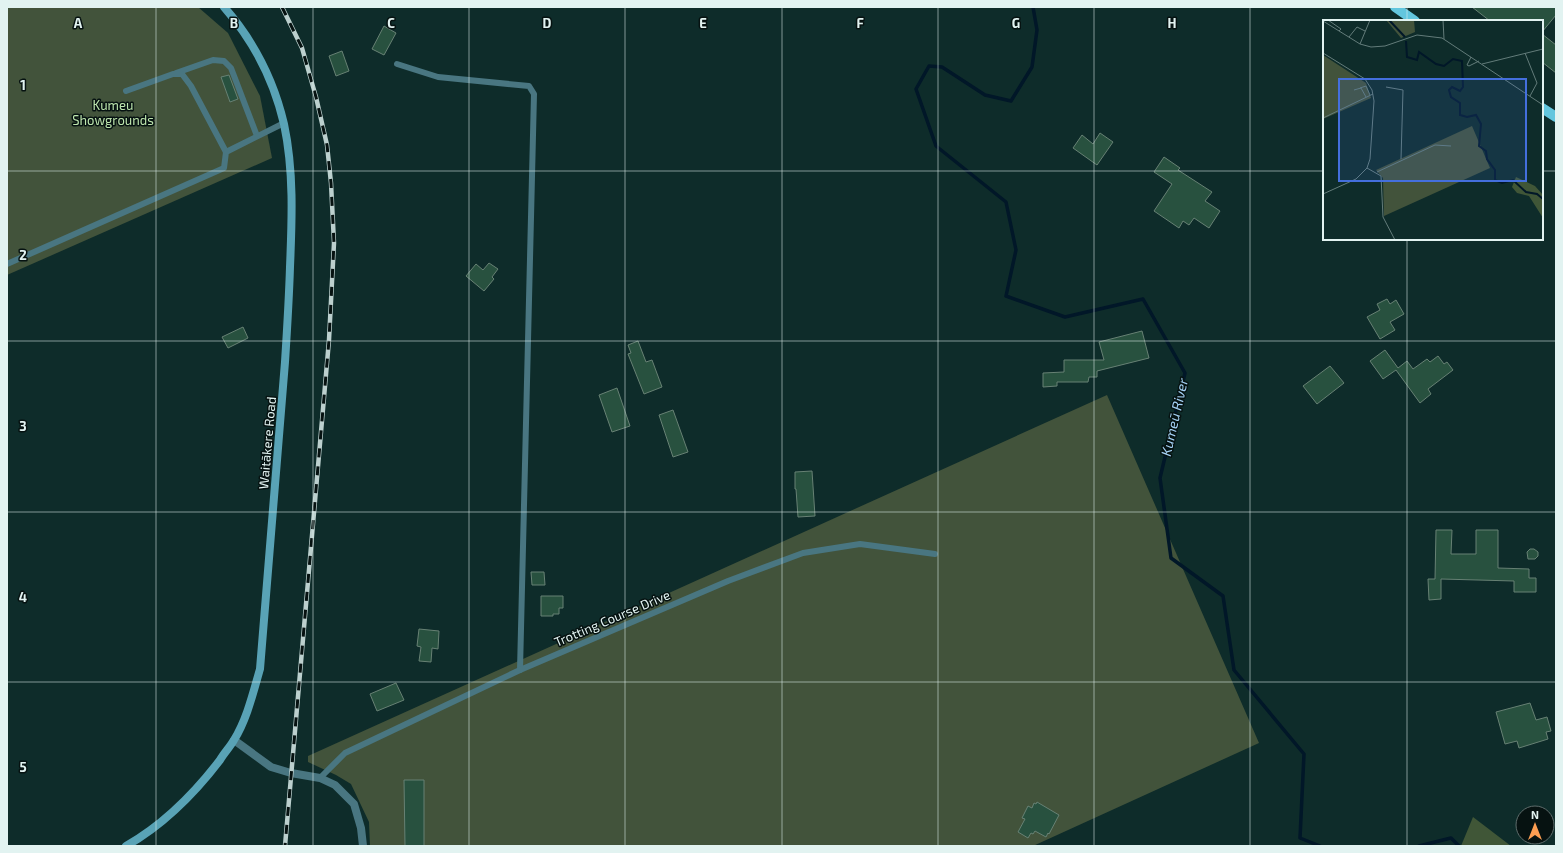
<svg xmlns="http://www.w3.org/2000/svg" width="1563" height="853" viewBox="0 0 1563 853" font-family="'Exo 2',sans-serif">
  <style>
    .green { fill: #42533b }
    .forest { fill: #405637 }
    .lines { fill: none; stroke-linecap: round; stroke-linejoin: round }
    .stream { stroke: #011728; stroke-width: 3.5 }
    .building { fill: #28513f; stroke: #678174 }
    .lane { stroke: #497681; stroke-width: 6 }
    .street { stroke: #497681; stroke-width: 8 }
    .secondary { stroke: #59a3b6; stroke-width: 8 }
    .primary { stroke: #63c6de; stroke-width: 10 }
    .rail-casing { stroke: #bcd0ce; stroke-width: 4.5 }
    .rail { stroke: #061211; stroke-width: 3; stroke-dasharray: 9; stroke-linecap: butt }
    .grid { fill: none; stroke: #e2f3f1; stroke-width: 1; stroke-opacity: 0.55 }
    .labels { text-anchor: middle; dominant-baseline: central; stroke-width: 3; stroke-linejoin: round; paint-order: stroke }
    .park-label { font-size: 13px; fill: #bfe7af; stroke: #061211 }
    .street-label { font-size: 13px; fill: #e2f3f1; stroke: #061211 }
    .water-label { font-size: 14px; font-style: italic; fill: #a5d2f5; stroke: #061211 }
    .inset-river { fill: none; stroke: #011728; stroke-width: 2 }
    .inset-road { fill: none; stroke: #637c7a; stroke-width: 1 }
    .view { fill: #446fdd; fill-opacity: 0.15; stroke: #446fdd; stroke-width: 2 }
    .inset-edge { fill: none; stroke: #e2f3f1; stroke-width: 2 }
    .grid-label { font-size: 13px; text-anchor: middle; font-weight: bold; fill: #e2f3f1; stroke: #061211; stroke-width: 3; stroke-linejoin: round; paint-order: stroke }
  </style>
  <rect width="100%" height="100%" fill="#0e2c2a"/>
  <!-- green -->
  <g class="green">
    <polygon points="7,7 198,7 228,33 260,96 272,158 7,275"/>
    <polygon points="1107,395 1259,743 1033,846 370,846 369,822 351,784 336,775 308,762 308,756"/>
  </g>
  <!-- forest -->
  <polygon class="forest" points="1473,817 1511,846 1461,846"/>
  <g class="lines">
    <!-- stream -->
    <g class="stream">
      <polyline points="1033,7 1037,30 1032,67 1011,101 985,95 942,67 929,66 916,89 936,146 1006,202 1016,250 1006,296 1065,317 1143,299 1185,373 1160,478 1171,558 1223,596 1234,670 1304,754 1300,838 1320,846"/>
      <polyline points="1419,846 1451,838 1459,846"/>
    </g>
  </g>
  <!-- building -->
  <g class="building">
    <polygon points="1472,7 1556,7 1556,15 1542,32 1542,21 1490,21"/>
    <polygon points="384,26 396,33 384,55 372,49"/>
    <polygon points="1542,34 1556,45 1556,73 1542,62"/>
    <polygon points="342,51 349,71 336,76 329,56"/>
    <polygon points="229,75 238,99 230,102 221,77"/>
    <polygon points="1100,133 1113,142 1097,165 1073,148 1082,135 1093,144"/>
    <polygon points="1164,157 1180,168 1178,170 1212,192 1205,201 1220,211 1209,228 1194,218 1189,225 1183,221 1179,228 1154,211 1172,184 1154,172"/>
    <polygon points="489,263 498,269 492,277 494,279 484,291 466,276 476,264 483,270"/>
    <polygon points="1387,299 1390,304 1396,300 1404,314 1390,322 1395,330 1380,339 1367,317 1380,310 1377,304"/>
    <polygon points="243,327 248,338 228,348 222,337"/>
    <polygon points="1142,331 1149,358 1097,371 1097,377 1089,377 1088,382 1057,382 1057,386 1043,387 1043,373 1064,372 1064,360 1104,360 1099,342"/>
    <polygon points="638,341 646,362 652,360 662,387 644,394 628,354 631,353 628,345"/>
    <polygon points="1385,350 1398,368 1407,361 1413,369 1427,359 1430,362 1438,356 1444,364 1447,362 1453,370 1428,389 1431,394 1420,403 1396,370 1383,379 1370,361"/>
    <polygon points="1330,366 1344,383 1317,404 1303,386"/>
    <polygon points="617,388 630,426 612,432 599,395"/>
    <polygon points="673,410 688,452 673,457 659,415"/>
    <polygon points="812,471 815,516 798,517 796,489 795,489 795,472"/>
    <polygon points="1436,530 1452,530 1451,554 1476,554 1476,530 1498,530 1498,568 1529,569 1529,578 1536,578 1536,592 1514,592 1514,581 1441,579 1441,599 1429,600 1428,579 1435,579"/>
    <polygon points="1530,549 1534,549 1538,552 1538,556 1535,559 1528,559 1527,552"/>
    <polygon points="531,572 544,572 545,585 532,585"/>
    <polygon points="541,596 563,596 563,608 559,608 559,614 553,614 553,616 541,616"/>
    <polygon points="419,629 439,631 438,649 432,648 431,662 419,661 421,647 417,646"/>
    <polygon points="396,683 404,700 377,711 370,694"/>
    <polygon points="1530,703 1536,720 1547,717 1551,731 1546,732 1548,739 1519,748 1517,741 1505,744 1496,712"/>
    <polygon points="404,780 424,780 424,846 405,846"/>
    <polygon points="1037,802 1059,815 1049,834 1048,833 1046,837 1035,831 1033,834 1031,833 1028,838 1018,832 1025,819 1022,818 1028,806 1032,808 1034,803 1036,804"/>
  </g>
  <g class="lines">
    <!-- lane -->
    <g class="lane">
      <polyline points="397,64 438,77 529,86 534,94 520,670"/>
      <polyline points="176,73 213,60 224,61 231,68 257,136"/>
      <polyline points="126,91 173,74 182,74 191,86 226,152"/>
      <polyline points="7,264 224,168 226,152 284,123"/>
      <polyline points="320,778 345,753 520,670 728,581 803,553 860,544 935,554"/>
    </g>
    <!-- street -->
    <polyline class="street" points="234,740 271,767 291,773 320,778 335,785 354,804 361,828 363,846"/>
    <!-- secondary -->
    <path class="secondary" d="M126,846C163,825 194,794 220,760C224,753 230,747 234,740C247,719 253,693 260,669C268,567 277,465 285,362C287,331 289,299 290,267C292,219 294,171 284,124C274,81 253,40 224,7"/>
    <!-- primary -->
    <g class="primary">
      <polyline points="1395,7 1415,21"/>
      <polyline points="1542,108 1556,117"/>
    </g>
    <defs>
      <polyline id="rail" points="282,7 302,48 316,97 327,145 331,183 334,243 329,340 285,846"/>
    </defs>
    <!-- rail casing -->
    <use href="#rail" class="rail-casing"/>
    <!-- rail -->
    <use href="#rail" class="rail"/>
  </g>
  <!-- grid -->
  <path class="grid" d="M156,7V846M313,7V846M469,7V846M625,7V846M782,7V846M938,7V846M1094,7V846M1250,7V846M1407,7V21M7,171H1324M1542,171H1556M1407,239V846M7,341H1556M7,512H1556M7,682H1556"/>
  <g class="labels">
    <!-- park labels -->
    <g class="park-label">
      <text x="113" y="105">Kumeu<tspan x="113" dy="15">Showgrounds</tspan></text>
    </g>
    <!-- street labels -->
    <g class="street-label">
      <text transform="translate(267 443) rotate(-85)">Waitākere Road</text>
      <text transform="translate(612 618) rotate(-23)">Trotting Course Drive</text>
    </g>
    <!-- water labels -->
    <g class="water-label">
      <text transform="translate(1174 417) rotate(-77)">Kumeū River</text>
    </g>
  </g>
  <!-- overview -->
  <g transform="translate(1323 20)">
    <rect width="220" height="220" fill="#0e2c2a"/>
    <path d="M63,0H91L92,12L78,18ZM0,35L43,63L48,78L0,99ZM149,106L167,148L61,196L60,158L53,150Z" fill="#42533b"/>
    <path d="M193,157L212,166L220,175V198L206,176L194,173L189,167Z" fill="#405637"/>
    <path class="inset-river" d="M66,0L82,17M83,21L84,37L94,40L96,32L113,44L121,46L130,39L139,41L140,67L137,71L129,67L126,70L128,77L137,83V95L144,97L153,95L158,104L156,126L163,131L164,139L172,150V160L179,163L190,160L203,172L214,174L220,179"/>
    <path class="inset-road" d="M5,0L18,9L16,11M120,0L121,19M0,1L37,24L48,27L62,26L94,15L119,18L220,85M26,17L34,7L42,11M37,24L47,0M0,33L42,59L49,70L51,81L47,139L44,148L33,159L0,174M202,33L214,63L207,76M148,37L144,45L146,46L156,41M159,44L220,29M63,67L80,70L78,139M37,68L43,66L47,75M31,70L38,68L43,77M0,98L50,74M44,148L58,156L60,197L72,220M54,152L112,125L128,126M141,220H154"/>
    <path class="view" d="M16,59H203V161H16Z"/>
    <rect width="220" height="220" class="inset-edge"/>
  </g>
  <g class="grid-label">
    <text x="78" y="28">A</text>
    <text x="234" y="28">B</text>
    <text x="391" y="28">C</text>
    <text x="547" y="28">D</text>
    <text x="703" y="28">E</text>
    <text x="860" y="28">F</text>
    <text x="1016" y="28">G</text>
    <text x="1172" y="28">H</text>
    <text x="23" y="90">1</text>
    <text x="23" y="260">2</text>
    <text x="23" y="431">3</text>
    <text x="23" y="602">4</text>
    <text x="23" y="772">5</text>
  </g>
  <!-- border -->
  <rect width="1563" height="853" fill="none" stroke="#e2f3f1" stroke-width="16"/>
  <!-- north arrow -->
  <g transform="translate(1535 825)"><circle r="19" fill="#061211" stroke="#5e6c6b"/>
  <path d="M0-3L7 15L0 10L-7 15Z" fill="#fc9e52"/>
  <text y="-6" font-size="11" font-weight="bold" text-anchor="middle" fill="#e2f3f1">N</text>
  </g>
</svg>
